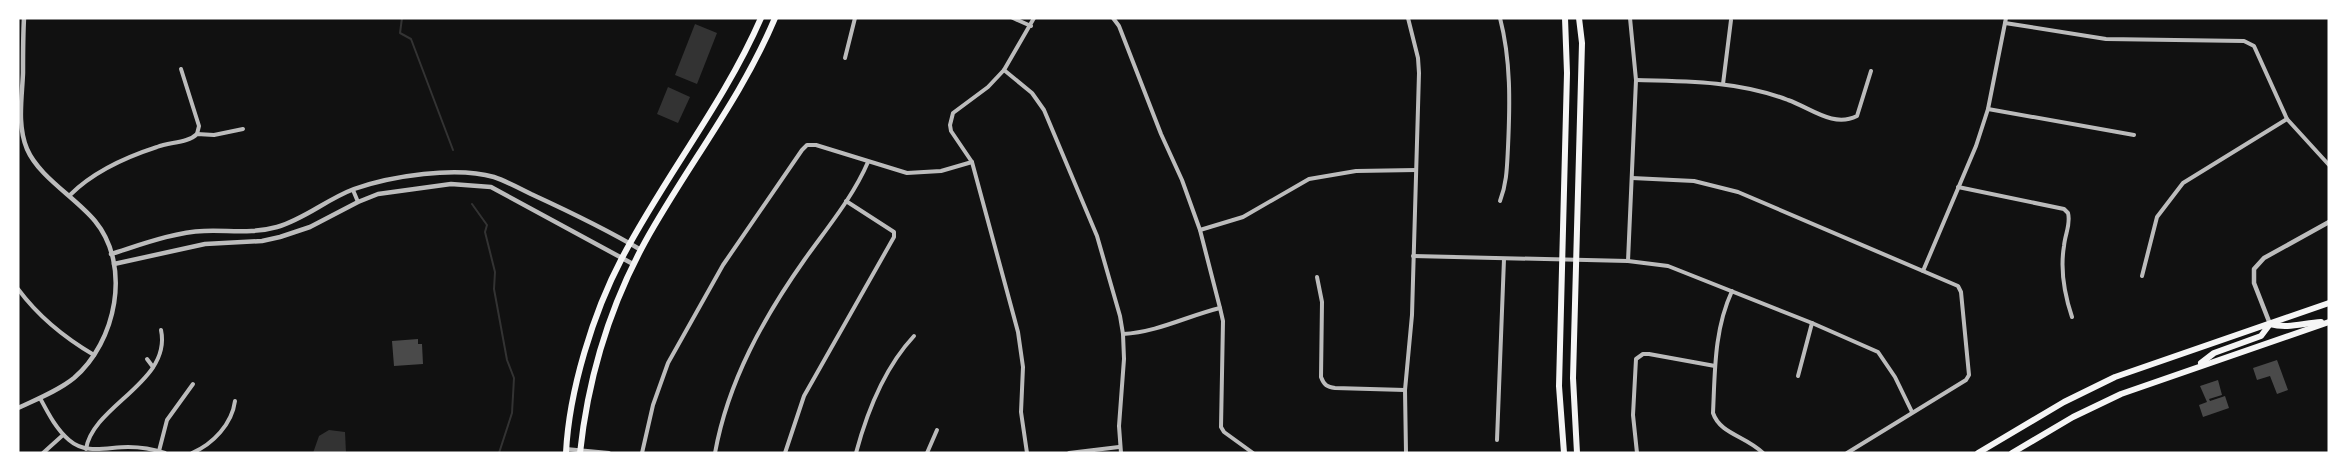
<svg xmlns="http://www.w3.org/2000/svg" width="2347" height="471" viewBox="0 0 2347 471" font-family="'Open Sans',sans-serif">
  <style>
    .water { fill: #333 }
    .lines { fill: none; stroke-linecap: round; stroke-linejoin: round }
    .stream { stroke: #333; stroke-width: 2 }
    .building { fill: #4a4a4a }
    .minor { stroke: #bcbcbc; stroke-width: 4 }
    .tertiary { stroke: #bcbcbc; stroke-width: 4.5 }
    .primary { stroke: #f5f5f5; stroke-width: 6 }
  </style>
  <rect width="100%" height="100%" fill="#111"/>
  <!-- water -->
  <g class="water">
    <polygon points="695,24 717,33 697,84 675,75"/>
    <polygon points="668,87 690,97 678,123 657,114"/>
    <polygon points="329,430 345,432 346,453 313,453 319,436"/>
  </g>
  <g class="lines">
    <!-- stream -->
    <g class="stream">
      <polyline points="402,18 400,33 411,39 453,150"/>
      <polyline points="472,204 487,225 485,232 495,272 494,289 507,360 514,378 512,413 499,453"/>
    </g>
  </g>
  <!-- building -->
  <g class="building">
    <polygon points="418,339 418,344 422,344 423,364 394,366 392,341"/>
    <polygon points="2277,360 2288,390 2277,394 2270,376 2257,380 2253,368"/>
    <polygon points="2218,380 2222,395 2209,399 2210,401 2225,396 2229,408 2203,417 2199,405 2207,402 2200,386"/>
  </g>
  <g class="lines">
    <!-- minor -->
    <g class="minor">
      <polyline points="1013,18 1031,26"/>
      <polyline points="1113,18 1119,26 1161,134 1182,180 1200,230 1220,308 1223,321 1221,427 1224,432 1253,453"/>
      <path d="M1500,18C1511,60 1510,104 1508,147C1507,166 1507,183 1500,201"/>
      <polyline points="2005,23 2106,39 2244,41 2254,46 2287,119 2329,165"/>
      <polyline points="845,58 855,18"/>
      <polyline points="181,69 199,126 197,134"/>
      <polyline points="1004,70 1032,93 1044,110 1097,236 1120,316 1123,334 1124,359 1119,426 1121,453"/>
      <path d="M1636,80C1687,81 1739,81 1788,100C1811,108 1833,128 1857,116L1871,71"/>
      <polyline points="1723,84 1731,20"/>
      <polyline points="1988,109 2134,135"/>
      <polyline points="1632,178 1694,181 1738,192 1958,286 1961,292 1969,375 1966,380 1847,453"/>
      <path d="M1958,187L2064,209L2068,213C2071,224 2065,234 2064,246C2060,270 2064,293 2072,317"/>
      <polyline points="353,190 358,202"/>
      <path d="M70,195C94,171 126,157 157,147C170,142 188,143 197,134L214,135L243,129"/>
      <polyline points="1200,230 1243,217 1309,179 1356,171 1416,170"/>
      <polyline points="1413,256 1628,261 1668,266 1812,323 1878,352 1895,377 1912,412"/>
      <polyline points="1628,261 1636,80 1630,18"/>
      <polyline points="1923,271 1976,146 1988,109 2006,18"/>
      <polyline points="2142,276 2157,217 2183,183 2287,119"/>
      <path d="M1317,277L1322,302L1321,377C1324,385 1327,387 1335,388L1405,390"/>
      <path d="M18,289C38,316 65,338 94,355"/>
      <path d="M1732,291C1714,330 1715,371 1713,413C1720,434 1746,436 1763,453"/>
      <path d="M1123,334C1158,332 1187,316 1220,308"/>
      <polyline points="147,359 153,367"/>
      <polyline points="1798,376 1812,323"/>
      <path d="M40,398C48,413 56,429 69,440C86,455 108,447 128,447C140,447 153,449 165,453"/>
      <polyline points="1497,440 1504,259"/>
      <path d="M86,449C93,405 172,382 161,330"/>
      <polyline points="566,449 609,453"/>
      <polyline points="159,451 167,420 193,384"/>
      <polyline points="43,453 63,435"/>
      <path d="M192,453C213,444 232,424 235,401"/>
      <polyline points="642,453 653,405 668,363 723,265 802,150 807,145 816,145 907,173 941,171 972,162"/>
      <path d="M715,453C728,381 764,317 805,259C827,228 853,197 868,162"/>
      <polyline points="785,453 804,396 894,237 894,232 846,201"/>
      <path d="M856,453C867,412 885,367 914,336"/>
      <polyline points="927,453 937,430"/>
      <polyline points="1027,453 1021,412 1023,367 1018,332 972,162 951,131 950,125 953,113 988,87 1004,70 1034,18"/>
      <polyline points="1069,453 1119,447"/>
      <polyline points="1406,453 1405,390 1412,315 1419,73 1418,58 1408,18"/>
      <polyline points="1637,453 1633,415 1636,359 1643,354 1649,354 1715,366"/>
    </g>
    <!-- tertiary -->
    <g class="tertiary">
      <path d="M111,254C140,245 174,232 204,231C229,230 252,234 277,227C305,219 327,199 354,189C391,176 456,166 494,177C506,181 519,188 531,194C568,211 606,229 641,250"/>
      <polyline points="114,264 205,244 262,241 280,237 310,227 358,202 378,194 451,184 491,187 633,264"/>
      <polyline points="2270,324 2254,283 2254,269 2264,258 2329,222"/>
      <path d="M18,408C37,399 58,391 74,378C116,342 132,266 95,221C75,197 39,177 27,149C17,125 22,98 23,73C23,54 23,36 24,18"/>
    </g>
    <!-- primary -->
    <g class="primary">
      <path d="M2201,363L2214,353L2261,336L2270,324C2288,329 2303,323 2321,322"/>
      <path d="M566,453C569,391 593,313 622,258C665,176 724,103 761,18"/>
      <path d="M580,453C588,378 609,308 645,242C687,166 741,99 775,18"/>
      <polyline points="1564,453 1559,386 1567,73 1565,18"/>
      <polyline points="1577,453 1573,378 1582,43 1579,18"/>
      <polyline points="1978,453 2064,402 2115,377 2329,303"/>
      <polyline points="2012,453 2073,417 2121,394 2329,322"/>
    </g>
  </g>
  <!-- border -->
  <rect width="2347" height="471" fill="none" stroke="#ffffff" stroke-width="39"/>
</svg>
